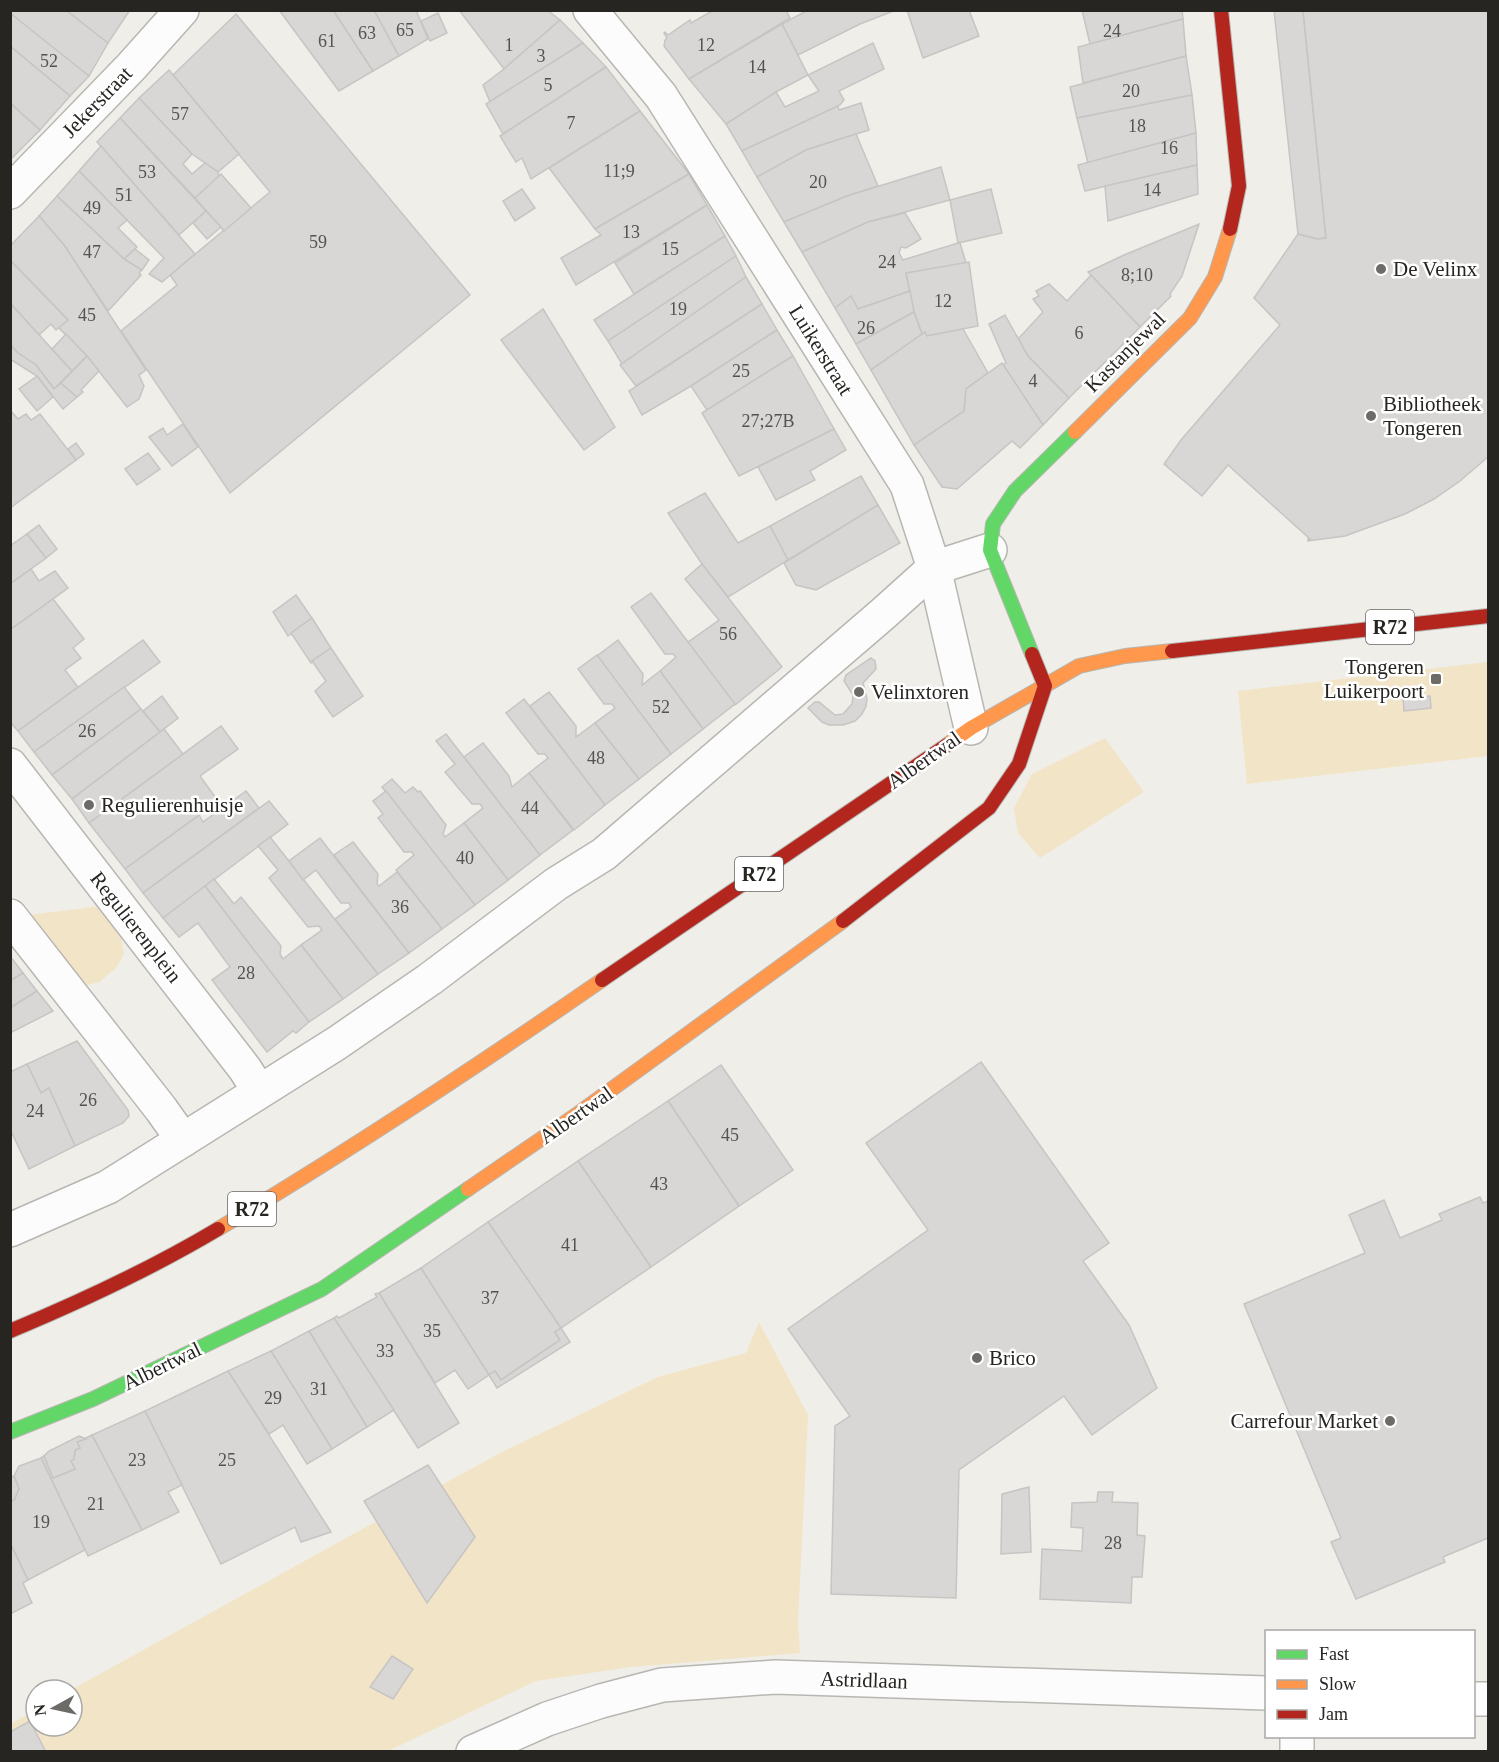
<svg xmlns="http://www.w3.org/2000/svg" width="1499" height="1762" viewBox="0 0 1499 1762" font-family="Georgia,serif">
  <style>
    .green { fill: #f2e4c6 }
    .building { fill: #d9d7d5; stroke: #c7c4c4; stroke-width: 1.5 }
    .lines { fill: none; stroke-linecap: round; stroke-linejoin: round }
    .street-casing { stroke: #b8b6b2; stroke-width: 36 }
    .fast-casing { stroke: #b8b6b2; stroke-width: 16 }
    .slow-casing { stroke: #b8b6b2; stroke-width: 16 }
    .jam-casing { stroke: #b8b6b2; stroke-width: 16 }
    .street { stroke: #fdfcfc; stroke-width: 33 }
    .fast { stroke: #63d668; stroke-width: 14 }
    .slow { stroke: #ff974d; stroke-width: 14 }
    .jam { stroke: #b3261e; stroke-width: 14 }
    .poi-dot { fill: #6d6b67; stroke: #fff; stroke-width: 2 }
    .labels { text-anchor: middle; dominant-baseline: central; stroke-width: 5; stroke-linejoin: round; paint-order: stroke }
    .number-label { font-size: 18px; fill: #555350 }
    .shield { fill: #fff; stroke: #686664; stroke-width: 1.5 }
    .shield-label { font-size: 20px; font-weight: bold; fill: #272521 }
    .street-label { font-size: 21px; fill: #272521; stroke: #fff }
    .poi-label { font-size: 21px; fill: #272521; stroke: #fff; text-anchor: start }
  </style>
  <rect width="100%" height="100%" fill="#f0eee8"/>
  <!-- green -->
  <g class="green">
    <polygon points="1488,662 1488,756 1247,784 1238,691"/>
    <polygon points="1105,738 1144,792 1040,858 1018,833 1014,808 1032,774"/>
    <polygon points="100,906 121,937 124,954 116,968 99,982 87,985 75,979 30,915"/>
    <polygon points="759,1322 808,1415 798,1623 800,1653 631,1667 536,1681 388,1751 11,1751 10,1724 36,1710 36,1726 72,1726 71,1690 500,1453 658,1377 746,1353"/>
  </g>
  <!-- building -->
  <g class="building">
    <polygon points="10,10 66,10 108,43 89,76 18,21 10,13"/>
    <polygon points="66,10 130,10 108,43"/>
    <polygon points="279,10 333,10 373,71 339,91"/>
    <polygon points="333,10 374,10 399,56 373,71"/>
    <polygon points="374,10 416,10 428,39 399,56"/>
    <polygon points="459,10 547,10 560,20 504,69"/>
    <polygon points="714,10 786,10 790,18 689,79 664,46 665,40 667,38 664,33 665,32 668,35 690,20 691,23"/>
    <polygon points="808,10 896,10 860,24 798,55 782,24"/>
    <polygon points="907,10 969,10 979,36 923,58"/>
    <polygon points="1082,10 1182,10 1183,19 1090,44"/>
    <polygon points="1274,10 1303,10 1326,238 1317,239 1298,234"/>
    <polygon points="1303,10 1488,10 1488,457 1460,481 1434,499 1405,514 1345,536 1308,541 1308,539 1310,539 1228,465 1202,496 1164,464 1181,440 1280,325 1254,298 1298,234 1317,239 1326,238"/>
    <polygon points="10,13 89,76 70,96 10,46"/>
    <polygon points="438,13 447,33 430,41 421,21"/>
    <polygon points="236,14 470,295 230,493 121,331 177,285 170,275 270,192 173,75"/>
    <polygon points="1183,19 1186,56 1083,83 1078,47"/>
    <polygon points="560,20 583,43 490,102 483,85 504,69"/>
    <polygon points="782,24 808,75 776,92 726,124 689,79"/>
    <polygon points="583,43 606,67 503,134 486,104"/>
    <polygon points="873,43 884,69 839,91 844,100 840,105 742,151 726,124 776,92 785,107 819,91 808,75"/>
    <polygon points="10,46 70,96 40,130 10,103"/>
    <polygon points="1186,56 1192,95 1077,118 1070,87"/>
    <polygon points="606,67 640,111 531,179 522,158 516,162 500,136"/>
    <polygon points="169,70 239,154 218,172 192,154 139,98"/>
    <polygon points="1192,95 1196,133 1088,163 1077,118"/>
    <polygon points="139,98 192,154 183,164 192,174 205,163 218,172 219,177 195,198 120,118"/>
    <polygon points="10,103 40,130 10,160"/>
    <polygon points="861,103 869,130 806,150 757,177 742,151 838,106 839,110"/>
    <polygon points="640,111 689,174 595,229 549,168"/>
    <polygon points="120,118 206,211 179,235 97,142"/>
    <polygon points="1196,133 1197,165 1085,191 1078,165"/>
    <polygon points="856,134 878,186 847,196 784,222 757,177 806,150"/>
    <polygon points="101,146 195,254 162,282 149,274 164,258 79,171"/>
    <polygon points="1197,165 1198,194 1108,221 1105,186"/>
    <polygon points="941,167 950,200 868,222 802,252 784,222 847,196"/>
    <polygon points="79,171 127,220 118,228 137,247 124,259 57,196"/>
    <polygon points="221,174 251,208 224,231 195,198"/>
    <polygon points="689,174 707,205 576,285 561,258 601,235 595,229"/>
    <polygon points="522,189 535,208 515,221 503,201"/>
    <polygon points="991,189 1002,233 958,243 950,200"/>
    <polygon points="57,196 124,259 142,270 139,273 141,275 108,311 64,245 39,216"/>
    <polygon points="707,205 725,236 634,294 615,263"/>
    <polygon points="206,211 221,227 207,239 193,223"/>
    <polygon points="905,213 921,239 906,248 901,247 899,253 903,260 958,243 960,243 966,263 906,273 910,291 858,309 851,296 835,308 802,252 868,222"/>
    <polygon points="39,216 64,245 146,370 139,375 144,386 139,399 127,407 87,356 58,327 68,320 10,260 10,246"/>
    <polygon points="1199,224 1182,276 1170,294 1171,296 1140,327 1088,272 1124,255"/>
    <polygon points="725,236 736,256 608,341 594,320"/>
    <polygon points="135,249 149,260 142,270 124,259"/>
    <polygon points="736,256 746,277 622,364 608,341"/>
    <polygon points="10,260 68,320 56,330 51,324 39,335 10,303"/>
    <polygon points="969,262 978,326 927,336 925,332 922,334 914,312 906,273"/>
    <polygon points="1091,275 1140,327 1069,398 1028,356 1018,339 1043,312 1033,299 1039,296 1036,291 1049,284 1067,301"/>
    <polygon points="746,277 762,304 636,386 620,365"/>
    <polygon points="910,291 914,312 856,344 835,308 851,296 858,309"/>
    <polygon points="10,303 72,371 54,389 36,365 18,353 10,345"/>
    <polygon points="762,304 777,330 691,386 642,415 629,391"/>
    <polygon points="543,309 615,427 584,450 501,340"/>
    <polygon points="914,312 922,334 871,370 856,344"/>
    <polygon points="1005,315 1028,356 1069,398 1043,425 1003,365 1006,363 989,324"/>
    <polygon points="963,329 988,373 966,389 964,411 914,445 871,370 925,332 927,336"/>
    <polygon points="777,330 793,356 707,410 691,386"/>
    <polygon points="66,334 87,356 72,371 52,349"/>
    <polygon points="10,345 18,353 36,365 54,389 61,383 77,397 63,409 37,376 10,359"/>
    <polygon points="87,356 99,371 81,390 83,392 77,397 61,383"/>
    <polygon points="793,356 834,429 739,476 702,413"/>
    <polygon points="1002,363 1043,425 1020,448 1012,441 957,489 942,487 914,445 964,411 966,389"/>
    <polygon points="37,376 53,397 37,411 19,389"/>
    <polygon points="10,410 18,419 26,414 31,420 40,414 76,460 10,508"/>
    <polygon points="183,424 198,447 172,466 149,437 163,428 167,435"/>
    <polygon points="834,429 846,450 810,471 815,480 776,500 758,467"/>
    <polygon points="76,443 84,454 76,460 68,449"/>
    <polygon points="148,453 160,469 137,485 125,469"/>
    <polygon points="861,476 878,505 788,560 770,526"/>
    <polygon points="705,493 738,543 770,526 788,560 728,597 702,564 668,513"/>
    <polygon points="878,505 900,543 816,590 796,585 784,563"/>
    <polygon points="39,525 57,549 46,558 27,534"/>
    <polygon points="27,534 46,558 10,584 10,546"/>
    <polygon points="702,564 782,667 735,705 687,643 719,620 685,579"/>
    <polygon points="31,569 39,581 55,571 68,588 10,630 10,584"/>
    <polygon points="651,593 735,704 703,729 660,671 676,657 673,654 665,654 631,607"/>
    <polygon points="296,595 312,618 288,636 273,612"/>
    <polygon points="53,599 84,639 73,648 81,658 65,670 78,687 18,731 10,722 10,630"/>
    <polygon points="312,618 331,648 311,663 291,633"/>
    <polygon points="143,640 160,662 34,752 18,731"/>
    <polygon points="618,640 643,674 642,685 660,671 703,729 671,754 597,656"/>
    <polygon points="331,648 363,696 333,717 315,691 326,681 312,661"/>
    <polygon points="597,655 671,754 639,779 595,723 615,708 612,704 604,704 578,669"/>
    <polygon points="871,658 875,661 876,669 863,683 867,699 866,706 862,714 855,721 843,725 829,725 822,722 808,708 815,702 819,702 835,715 843,714 852,704 853,695 844,681 846,675"/>
    <polygon points="124,687 141,709 52,775 34,752"/>
    <polygon points="549,692 576,726 576,737 595,723 639,779 605,805 530,706"/>
    <polygon points="162,696 178,718 160,732 143,711"/>
    <polygon points="1430,696 1431,708 1404,711 1403,699"/>
    <polygon points="524,699 605,805 574,830 529,773 548,758 545,754 538,754 506,713"/>
    <polygon points="141,709 160,732 72,799 52,775"/>
    <polygon points="221,726 238,749 200,776 218,801 125,869 89,823"/>
    <polygon points="164,729 183,754 89,823 72,799"/>
    <polygon points="446,734 540,855 508,880 464,823 483,808 480,804 472,804 445,772 455,764 436,741"/>
    <polygon points="483,743 509,776 512,787 529,773 573,830 540,855 464,757"/>
    <polygon points="392,779 405,793 413,787 418,792 420,791 446,825 443,834 445,837 464,823 508,880 475,905 382,787"/>
    <polygon points="246,791 259,808 143,893 125,869 198,816 199,815 203,822"/>
    <polygon points="386,791 475,905 442,929 396,870 414,855 412,852 404,852 378,818 383,814 373,801"/>
    <polygon points="269,801 288,824 163,918 143,893"/>
    <polygon points="270,837 378,974 343,999 301,945 322,930 319,926 308,927 269,878 278,870 258,846"/>
    <polygon points="320,838 409,953 378,974 335,919 351,907 349,903 341,903 316,870 303,880 289,861"/>
    <polygon points="353,842 378,874 377,884 379,886 397,872 442,929 409,953 334,855"/>
    <polygon points="214,879 234,904 241,897 281,946 280,954 283,959 301,945 343,999 309,1022 205,886"/>
    <polygon points="205,886 309,1022 296,1033 293,1031 267,1052 212,980 230,967 198,923 179,937 163,918"/>
    <polygon points="10,956 23,973 10,981"/>
    <polygon points="23,973 37,991 10,1008 10,981"/>
    <polygon points="37,991 53,1011 12,1032 10,1028 10,1008"/>
    <polygon points="77,1041 128,1110 129,1116 123,1123 75,1146 49,1088 41,1093 27,1064"/>
    <polygon points="981,1062 1109,1243 1083,1261 1129,1325 1157,1388 1092,1435 1064,1396 959,1470 956,1598 831,1594 835,1426 850,1416 788,1329 928,1230 866,1143"/>
    <polygon points="27,1064 41,1093 49,1088 75,1146 29,1169 10,1129 10,1072"/>
    <polygon points="721,1065 793,1170 739,1206 668,1101"/>
    <polygon points="668,1101 739,1206 651,1267 578,1161"/>
    <polygon points="578,1161 651,1267 561,1328 488,1222"/>
    <polygon points="1480,1197 1483,1203 1488,1201 1488,1538 1443,1557 1445,1562 1356,1599 1331,1542 1341,1538 1244,1304 1365,1253 1349,1215 1384,1200 1400,1238 1442,1220 1439,1214"/>
    <polygon points="488,1222 561,1328 555,1332 560,1340 501,1380 495,1371 489,1375 421,1268"/>
    <polygon points="421,1268 489,1375 468,1389 455,1370 435,1383 379,1293"/>
    <polygon points="379,1293 459,1423 418,1448 334,1318 337,1316 339,1318 377,1297 375,1294"/>
    <polygon points="334,1318 394,1410 367,1427 309,1331"/>
    <polygon points="561,1328 570,1342 497,1388 489,1375 495,1371 501,1380 560,1340 555,1332"/>
    <polygon points="309,1331 367,1427 332,1449 271,1351"/>
    <polygon points="271,1351 332,1449 307,1464 283,1425 269,1434 228,1371"/>
    <polygon points="228,1371 331,1532 301,1542 295,1527 221,1564 145,1411"/>
    <polygon points="145,1411 182,1485 168,1492 179,1512 142,1530 92,1435"/>
    <polygon points="92,1435 142,1530 88,1556 41,1458 44,1456 53,1478 75,1469 71,1461 74,1459 75,1450 80,1448 77,1442"/>
    <polygon points="79,1436 86,1439 77,1442 80,1448 75,1450 74,1459 71,1461 75,1469 53,1478 44,1456 49,1451"/>
    <polygon points="41,1458 85,1550 28,1580 10,1543 10,1501 14,1500 19,1489 14,1476 19,1466"/>
    <polygon points="428,1465 475,1537 427,1603 364,1501"/>
    <polygon points="14,1476 19,1489 14,1500 10,1501 10,1478"/>
    <polygon points="1029,1487 1031,1552 1001,1554 1002,1494"/>
    <polygon points="1098,1492 1113,1492 1112,1502 1138,1503 1137,1535 1145,1536 1142,1577 1132,1577 1131,1603 1040,1599 1042,1549 1082,1551 1083,1528 1071,1527 1072,1503 1097,1502"/>
    <polygon points="10,1543 28,1580 23,1583 32,1603 10,1614"/>
    <polygon points="392,1656 413,1669 393,1699 370,1687"/>
    <polygon points="30,1721 46,1752 10,1752 10,1732"/>
  </g>
  <g class="lines">
    <defs>
      <g id="street">
        <polyline points="590,10 661,96 907,485 934,568 971,728"/>
        <polyline points="10,192 131,67 182,10"/>
        <polyline points="10,765 245,1069 259,1091"/>
        <polyline points="10,916 161,1109 183,1140"/>
        <polyline points="10,1230 108,1187 337,1043 430,979 556,884 604,854 884,613 934,568 990,550"/>
        <polyline points="1474,1699 1488,1699"/>
        <polyline points="1297,1736 1297,1752"/>
        <polyline points="473,1752 547,1719 601,1701 662,1685 775,1677 1266,1693"/>
      </g>
      <g id="fast">
        <polyline points="1032,654 990,550 993,524 1015,491 1075,432"/>
        <polyline points="10,1432 93,1399 322,1289 468,1189"/>
      </g>
      <g id="slow">
        <polyline points="1075,432 1190,318 1215,277 1230,229"/>
        <polyline points="947,745 971,728 1079,666 1125,656 1172,651"/>
        <polyline points="468,1189 579,1113 843,921"/>
        <path d="M218,1229C349,1151 476,1067 602,980"/>
      </g>
      <g id="jam">
        <polyline points="1221,10 1239,186 1230,229"/>
        <polyline points="1172,651 1488,616"/>
        <polyline points="843,921 989,808 1019,764 1045,686 1032,654"/>
        <polyline points="602,980 947,745"/>
        <path d="M10,1331C82,1301 151,1269 218,1229"/>
      </g>
    </defs>
    <!-- street casing -->
    <use href="#street" class="street-casing"/>
    <!-- fast casing -->
    <use href="#fast" class="fast-casing"/>
    <!-- slow casing -->
    <use href="#slow" class="slow-casing"/>
    <!-- jam casing -->
    <use href="#jam" class="jam-casing"/>
    <!-- street -->
    <use href="#street" class="street"/>
    <!-- fast -->
    <use href="#fast" class="fast"/>
    <!-- slow -->
    <use href="#slow" class="slow"/>
    <!-- jam -->
    <use href="#jam" class="jam"/>
  </g>
  <!-- markers -->
  <g class="poi-dot">
    <circle cx="1381" cy="269" r="6"/>
    <circle cx="1371" cy="416" r="6"/>
    <rect x="1430" y="673" width="12" height="12" rx="3"/>
    <circle cx="859" cy="692" r="6"/>
    <circle cx="89" cy="805" r="6"/>
    <circle cx="977" cy="1358" r="6"/>
    <circle cx="1390" cy="1421" r="6"/>
  </g>
  <g class="labels">
    <!-- number labels -->
    <g class="number-label">
      <text x="405" y="30">65</text>
      <text x="1112" y="31">24</text>
      <text x="367" y="33">63</text>
      <text x="327" y="41">61</text>
      <text x="509" y="45">1</text>
      <text x="706" y="45">12</text>
      <text x="541" y="56">3</text>
      <text x="49" y="61">52</text>
      <text x="757" y="67">14</text>
      <text x="548" y="85">5</text>
      <text x="1131" y="91">20</text>
      <text x="180" y="114">57</text>
      <text x="571" y="123">7</text>
      <text x="1137" y="126">18</text>
      <text x="1169" y="148">16</text>
      <text x="619" y="171">11;9</text>
      <text x="147" y="172">53</text>
      <text x="818" y="182">20</text>
      <text x="1152" y="190">14</text>
      <text x="124" y="195">51</text>
      <text x="92" y="208">49</text>
      <text x="631" y="232">13</text>
      <text x="318" y="242">59</text>
      <text x="670" y="249">15</text>
      <text x="92" y="252">47</text>
      <text x="887" y="262">24</text>
      <text x="1137" y="275">8;10</text>
      <text x="943" y="301">12</text>
      <text x="678" y="309">19</text>
      <text x="87" y="315">45</text>
      <text x="866" y="328">26</text>
      <text x="1079" y="333">6</text>
      <text x="741" y="371">25</text>
      <text x="1033" y="381">4</text>
      <text x="768" y="421">27;27B</text>
      <text x="728" y="634">56</text>
      <text x="661" y="707">52</text>
      <text x="87" y="731">26</text>
      <text x="596" y="758">48</text>
      <text x="530" y="808">44</text>
      <text x="465" y="858">40</text>
      <text x="400" y="907">36</text>
      <text x="246" y="973">28</text>
      <text x="88" y="1100">26</text>
      <text x="35" y="1111">24</text>
      <text x="730" y="1135">45</text>
      <text x="659" y="1184">43</text>
      <text x="570" y="1245">41</text>
      <text x="490" y="1298">37</text>
      <text x="432" y="1331">35</text>
      <text x="385" y="1351">33</text>
      <text x="319" y="1389">31</text>
      <text x="273" y="1398">29</text>
      <text x="137" y="1460">23</text>
      <text x="227" y="1460">25</text>
      <text x="96" y="1504">21</text>
      <text x="41" y="1522">19</text>
      <text x="1113" y="1543">28</text>
    </g>
    <!-- shield labels -->
    <g class="shield">
      <rect x="1366" y="610" width="48" height="34" rx="4.5"/>
      <rect x="735" y="857" width="48" height="34" rx="4.5"/>
      <rect x="228" y="1192" width="48" height="34" rx="4.5"/>
    </g>
    <g class="shield-label">
      <text x="1390" y="627">R72</text>
      <text x="759" y="874">R72</text>
      <text x="252" y="1209">R72</text>
    </g>
    <!-- street labels -->
    <g class="street-label">
      <text transform="translate(97 102) rotate(-46)">Jekerstraat</text>
      <text transform="translate(821 350) rotate(58)">Luikerstraat</text>
      <text transform="translate(1125 352) rotate(-45)">Kastanjewal</text>
      <text transform="translate(924 760) rotate(-35)">Albertwal</text>
      <text transform="translate(136 927) rotate(52)">Regulierenplein</text>
      <text transform="translate(576 1115) rotate(-35)">Albertwal</text>
      <text transform="translate(162 1366) rotate(-26)">Albertwal</text>
      <text transform="translate(864 1680) rotate(2)">Astridlaan</text>
    </g>
    <!-- poi labels -->
    <g class="poi-label">
      <text x="1393" y="269">De Velinx</text>
      <text x="1383" y="404">Bibliotheek<tspan x="1383" dy="24">Tongeren</tspan></text>
      <text x="1424" y="667" text-anchor="end">Tongeren<tspan x="1424" dy="24">Luikerpoort</tspan></text>
      <text x="871" y="692">Velinxtoren</text>
      <text x="101" y="805">Regulierenhuisje</text>
      <text x="989" y="1358">Brico</text>
      <text x="1378" y="1421" text-anchor="end">Carrefour Market</text>
    </g>
  </g>
  <!-- border -->
  <rect width="1499" height="1762" fill="none" stroke="#272521" stroke-width="24"/>
  <!-- legend -->
  <rect x="1265" y="1630" width="210" height="108" fill="#ffffff" stroke="#a9a8a6" stroke-width="1.5"/>
  <rect x="1277" y="1650" width="30" height="9" fill="#63d668" stroke="#a9a8a6" stroke-width="1.5"/>
  <text x="1319" y="1660" font-size="18" fill="#272521">Fast</text>
  <rect x="1277" y="1680" width="30" height="9" fill="#ff974d" stroke="#a9a8a6" stroke-width="1.5"/>
  <text x="1319" y="1690" font-size="18" fill="#272521">Slow</text>
  <rect x="1277" y="1710" width="30" height="9" fill="#b3261e" stroke="#a9a8a6" stroke-width="1.5"/>
  <text x="1319" y="1720" font-size="18" fill="#272521">Jam</text>
  <!-- north arrow -->
  <g transform="translate(54 1708) rotate(262)"><circle r="28" fill="#ffffff" stroke="#a9a8a6" stroke-width="1.5"/>
  <path d="M0-4.5L10 22L0 15L-10 22Z" fill="#6d6b67"/>
  <text y="-9" font-size="16" font-weight="bold" text-anchor="middle" fill="#272521">N</text>
  </g>
</svg>
